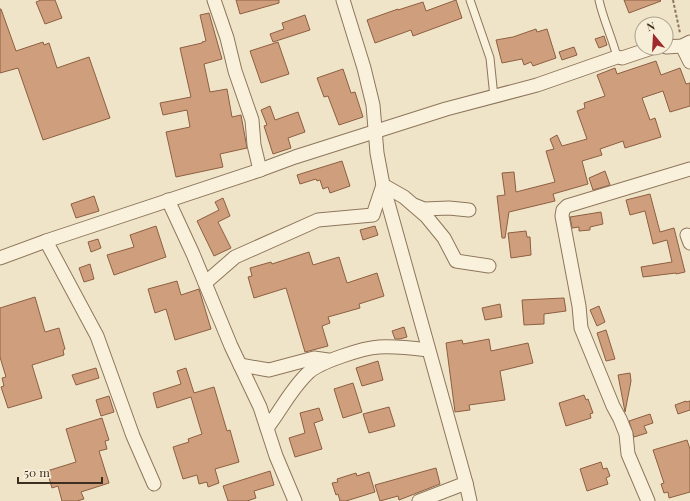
<svg xmlns="http://www.w3.org/2000/svg" width="690" height="501" viewBox="0 0 690 501" font-family="'Playfair Display',serif">
  <style>
    .building { fill: #cf9f7d; stroke: #8d5f41 }
    .lines { fill: none; stroke-linecap: round; stroke-linejoin: round }
    .lane-casing { stroke: #8d765c; stroke-width: 9 }
    .street-casing { stroke: #8d765c; stroke-width: 15 }
    .path { stroke: #8d765c; stroke-width: 2; stroke-dasharray: 3 2; stroke-linecap: butt }
    .lane { stroke: #faf1dc; stroke-width: 7 }
    .street { stroke: #faf1dc; stroke-width: 13 }
  </style>
  <rect width="100%" height="100%" fill="#f0e4c8"/>
  <!-- building -->
  <g class="building">
    <polygon points="41,0 55,0 62,18 45,24 36,2"/>
    <polygon points="236,0 279,0 279,3 240,14"/>
    <polygon points="456,0 462,18 413,36 411,30 375,43 367,20 398,9 398,10 423,2 426,11"/>
    <polygon points="624,0 660,0 661,1 629,13"/>
    <polygon points="0,9 1,9 16,51 43,42 44,45 49,43 57,68 89,57 110,118 43,140 18,68 0,73"/>
    <polygon points="209,13 222,59 204,64 210,92 227,89 232,117 241,115 247,148 220,154 223,167 176,177 166,132 190,127 187,110 163,115 160,103 191,97 180,48 202,43 202,42 206,41 200,15"/>
    <polygon points="305,15 310,30 273,42 270,34 284,29 282,23"/>
    <polygon points="536,29 537,32 547,29 556,58 533,66 531,62 524,65 522,59 502,63 496,40 513,37"/>
    <polygon points="604,36 607,45 599,48 595,39"/>
    <polygon points="278,42 289,74 261,83 250,51"/>
    <polygon points="574,47 577,55 562,60 559,52"/>
    <polygon points="656,61 661,75 680,68 686,84 690,83 690,106 670,112 663,91 642,98 650,120 655,118 661,137 625,148 623,141 600,149 602,155 582,161 588,184 553,194 555,201 509,212 505,238 502,238 497,196 505,195 502,173 514,172 516,192 555,182 546,151 554,149 550,139 557,135 562,146 587,139 577,111 585,108 584,103 605,96 597,75 615,68 617,74"/>
    <polygon points="343,69 351,93 355,92 363,117 339,125 328,96 324,97 317,78"/>
    <polygon points="270,106 275,120 298,112 305,132 288,138 291,148 273,154 264,126 267,125 261,110"/>
    <polygon points="342,161 350,186 330,193 328,187 323,189 320,180 317,181 316,179 300,184 297,175"/>
    <polygon points="605,171 610,185 593,190 589,178"/>
    <polygon points="650,194 660,232 674,228 685,272 676,274 676,273 643,277 641,267 672,262 667,240 653,244 645,211 630,215 626,200"/>
    <polygon points="94,196 99,211 76,218 71,204"/>
    <polygon points="223,198 230,216 218,222 231,248 214,256 197,221 219,210 215,202"/>
    <polygon points="601,212 603,224 590,227 590,230 579,231 579,227 572,228 570,217"/>
    <polygon points="156,226 166,257 114,275 107,255 134,247 130,235"/>
    <polygon points="375,226 378,235 363,240 360,230"/>
    <polygon points="526,231 527,237 530,237 531,255 511,258 508,233"/>
    <polygon points="98,239 101,248 91,252 88,242"/>
    <polygon points="309,252 313,265 339,257 347,283 377,273 384,296 359,304 360,308 328,317 330,323 322,326 328,346 305,352 286,288 254,298 248,277 252,276 250,268 271,262 272,264"/>
    <polygon points="90,264 94,279 84,282 79,268"/>
    <polygon points="177,281 181,295 199,289 211,329 175,340 166,309 155,313 148,289"/>
    <polygon points="35,297 45,332 59,328 65,349 63,350 64,355 32,365 42,398 8,408 1,387 4,386 2,378 6,377 0,357 0,308"/>
    <polygon points="564,298 566,311 544,314 544,324 524,325 522,300"/>
    <polygon points="500,304 502,317 485,320 482,308"/>
    <polygon points="599,306 605,322 597,326 590,310"/>
    <polygon points="404,327 407,337 400,339 395,339 392,331"/>
    <polygon points="606,330 615,359 606,361 597,333"/>
    <polygon points="489,339 491,351 528,343 533,363 500,371 505,400 469,405 470,410 455,412 446,343 462,340 463,344"/>
    <polygon points="378,361 383,380 362,386 356,368"/>
    <polygon points="96,368 99,378 76,385 72,375"/>
    <polygon points="186,368 194,393 214,387 227,431 230,430 239,462 215,469 219,483 208,487 207,482 199,484 197,475 183,479 173,447 189,442 188,439 202,434 191,397 157,408 153,393 181,384 177,371"/>
    <polygon points="630,373 631,381 625,412 618,375"/>
    <polygon points="353,383 362,412 343,418 334,389"/>
    <polygon points="584,395 586,400 588,399 593,413 590,414 591,418 566,426 559,403"/>
    <polygon points="109,396 114,412 101,416 96,400"/>
    <polygon points="686,401 686,402 690,401 690,410 678,414 675,405"/>
    <polygon points="389,407 395,426 369,433 363,414"/>
    <polygon points="319,408 323,420 314,423 322,449 295,457 289,438 305,433 300,413"/>
    <polygon points="650,414 653,423 644,426 647,433 634,437 629,421"/>
    <polygon points="102,418 109,440 105,441 107,449 99,451 109,483 81,492 84,499 77,501 62,501 58,486 52,488 47,471 76,462 66,429"/>
    <polygon points="687,440 690,449 690,492 669,498 668,492 664,493 661,484 664,483 653,450"/>
    <polygon points="601,462 603,469 607,468 610,476 606,478 608,484 587,491 580,469"/>
    <polygon points="436,468 440,484 399,500 398,496 380,501 375,485"/>
    <polygon points="270,471 274,485 254,491 256,498 247,501 228,501 223,486"/>
    <polygon points="369,472 375,492 346,501 340,501 338,494 336,495 332,483 338,482 337,479 356,473 357,476"/>
  </g>
  <g class="lines">
    <defs>
      <g id="lane">
        <polyline points="470,0 490,58 494,97"/>
        <path d="M599,0C603,19 612,37 617,57"/>
      </g>
      <g id="street">
        <polyline points="214,0 227,38 235,71 252,120 254,145 260,170"/>
        <polyline points="343,0 364,68 373,105 377,153 383,185 466,483 470,501"/>
        <polyline points="682,46 690,62"/>
        <polyline points="666,47 682,46 690,42"/>
        <polyline points="168,200 193,254 231,346 260,407 276,456 295,501"/>
        <polyline points="414,205 424,209 449,208 469,210"/>
        <polyline points="687,235 690,243"/>
        <polyline points="46,241 97,336 133,436 154,484"/>
        <polyline points="0,258 46,241 260,170 295,157 446,109 537,85 617,57 622,58 652,48"/>
        <polyline points="205,283 235,257 318,220 373,215 383,185 404,197 426,216 444,238 456,261 489,266"/>
        <polyline points="240,365 269,370 314,358 328,360"/>
        <path d="M267,428C281,410 291,389 308,373C319,362 363,348 379,347C395,346 412,348 428,350"/>
        <polyline points="419,501 466,483"/>
        <polyline points="648,501 628,454 626,434 620,419 613,406 581,328 579,306 562,216 563,210 567,206 690,169"/>
      </g>
    </defs>
    <!-- lane casing -->
    <use href="#lane" class="lane-casing"/>
    <!-- street casing -->
    <use href="#street" class="street-casing"/>
    <!-- path -->
    <polyline class="path" points="673,0 680,33"/>
    <!-- lane -->
    <use href="#lane" class="lane"/>
    <!-- street -->
    <use href="#street" class="street"/>
  </g>
  <!-- north arrow -->
  <g transform="translate(654 36) rotate(342)"><circle r="19" fill="#f7eed8" stroke="#ada18e"/>
  <path d="M0-3L7 15L0 10L-7 15Z" fill="#9e2a2b"/>
  <text y="-6" font-size="11" font-weight="bold" text-anchor="middle" fill="#3d2e20">N</text>
  </g>
  <!-- scale -->
  <path d="M18 477v6h84v-6" fill="none" stroke="#3d2e20" stroke-width="2"/>
  <text x="24" y="477" font-size="12" fill="#3d2e20" stroke="#f7eed8" stroke-width="3" paint-order="stroke">50 m</text>
</svg>
